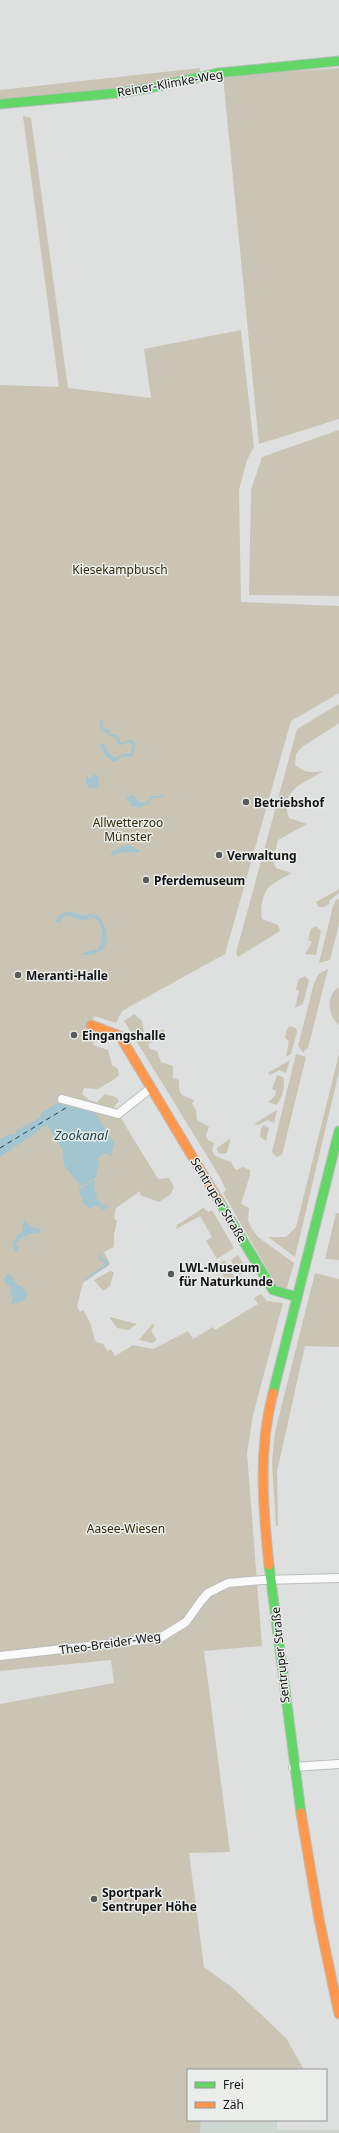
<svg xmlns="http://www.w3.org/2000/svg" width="339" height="2133" viewBox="0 0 339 2133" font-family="'Noto Sans',sans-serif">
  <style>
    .built { fill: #ced6d1 }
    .green { fill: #c9c4b4 }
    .water { fill: #a3c5d0 }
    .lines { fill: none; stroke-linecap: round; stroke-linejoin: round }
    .stream { stroke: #a3c5d0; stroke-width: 2.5 }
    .ferry { stroke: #19444f; stroke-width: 1; stroke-dasharray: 5 4; stroke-linecap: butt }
    .street-casing { stroke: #bbbdbd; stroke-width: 10 }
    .fast-casing { stroke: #bbbdbd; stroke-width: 11 }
    .slow-casing { stroke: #bbbdbd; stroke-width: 11 }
    .street { stroke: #fafafa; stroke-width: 8 }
    .fast { stroke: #63d668; stroke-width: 9 }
    .slow { stroke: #ff974d; stroke-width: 9 }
    .poi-dot { fill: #595b5a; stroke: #eaeeeb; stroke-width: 1.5 }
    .labels { text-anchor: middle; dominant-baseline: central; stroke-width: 3; stroke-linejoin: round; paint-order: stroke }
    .street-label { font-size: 12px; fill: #121312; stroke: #eaeeeb }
    .park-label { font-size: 12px; fill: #332a08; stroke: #eaeeeb }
    .poi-label { font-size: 12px; font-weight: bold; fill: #121312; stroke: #eaeeeb; text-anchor: start }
    .water-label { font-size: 13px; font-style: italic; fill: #19444f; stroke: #eaeeeb }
  </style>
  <rect width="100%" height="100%" fill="#dee0df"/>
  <!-- built -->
  <polygon class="built" points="201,2120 277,2120 277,2130 339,2130 339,2133 200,2133"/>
  <!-- green -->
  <g class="green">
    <polygon points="200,68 199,76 0,104 0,90"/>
    <polygon points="339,68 339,419 259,444 223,76"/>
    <path d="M23,116L31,118L68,388L151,398L144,349L241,330L254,447L247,460L239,490L241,602L339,606V693L291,721L225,954L122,1011L116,1023L94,1016L89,1033L94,1042L93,1045L108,1050L112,1065L118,1069L119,1075C114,1081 105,1084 98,1089L84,1088L82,1094L89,1100L97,1102L105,1094L116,1097L119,1101L114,1107L158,1179L169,1178L174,1187L171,1194L159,1202L140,1195V1191L116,1208L114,1218L117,1221L114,1235V1247L104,1252L110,1264L83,1283L77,1306L80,1312L83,1310L90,1322L95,1341L103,1344L108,1351L111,1349L115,1356L133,1345L153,1349L188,1331L193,1339L213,1327L215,1330L258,1304L254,1298L261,1294L267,1301L283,1303L253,1415L247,1453L262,1646L204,1651L230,1852L189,1853L204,1967L233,1988L286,2038L304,2070H188V2120H201L200,2133H0V1704L114,1683L111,1660L0,1671V385L59,387Z"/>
    <polygon points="339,430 339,596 249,595 251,490 262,457"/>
    <path d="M339,704V723L302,747L296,754L295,765C304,773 311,773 323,771C303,784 279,790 289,818L307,824L278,840L273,861L276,868L292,873C285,877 276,881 270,886C262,893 260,909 262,919L278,925L280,931L238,957L236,953L297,729Z"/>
    <polygon points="339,889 339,893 330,900 329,904 324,907 318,907 316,902"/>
    <polygon points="339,899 339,924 330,960 319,963 333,906 336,900"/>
    <polygon points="316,926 321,931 316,955 305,954 312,942 308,940 311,929"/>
    <polygon points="328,969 308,1048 303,1052 298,1046 314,983 319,974"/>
    <polygon points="305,976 309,980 303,1004 295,1008 299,991 296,989 299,979"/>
    <path d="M339,987V1025C328,1016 325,996 339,987Z"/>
    <polygon points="134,1014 142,1021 144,1032 148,1036 163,1029 165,1032 162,1038 148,1044 150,1049 157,1051 161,1062 173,1066 173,1078 179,1080 179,1090 182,1095 194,1100 192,1104 196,1110 197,1120 209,1127 206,1135 208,1140 214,1143 212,1150 215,1156 231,1162 236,1170 243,1167 250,1170 250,1175 241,1204 249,1208 248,1221 252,1229 258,1237 294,1263 286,1291 278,1288 223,1193 226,1190 220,1177 124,1021"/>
    <polygon points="290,1026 296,1028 297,1032 291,1054 286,1057 289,1041 285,1038 287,1029"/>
    <polygon points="296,1054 306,1057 282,1155 276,1157 272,1152"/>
    <polygon points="339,1054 339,1072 295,1257 268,1237 286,1237 296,1227"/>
    <polygon points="290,1060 286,1073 279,1070 270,1075 268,1073"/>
    <path d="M277,1075L283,1077C286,1083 282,1100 276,1105L268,1102L275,1096L276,1091L272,1089Z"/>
    <polygon points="277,1110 274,1123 268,1120 258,1125 254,1124"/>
    <polygon points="264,1125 269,1128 266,1141 260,1137 261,1128"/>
    <polygon points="231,1138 227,1152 224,1154 218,1153 217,1148"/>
    <polygon points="203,1208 209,1212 212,1210 234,1248 217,1259 206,1241 212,1237 200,1216 176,1229 177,1225"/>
    <polygon points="336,1213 339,1213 339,1260 325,1259"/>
    <polygon points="238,1255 247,1270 239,1275 231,1260"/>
    <polygon points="224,1260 235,1278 227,1283 222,1274 225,1272 220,1263"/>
    <polygon points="110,1271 114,1272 110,1286 103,1291 94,1280"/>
    <polygon points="315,1273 339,1279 339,1347 305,1346 277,1472 278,1526 276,1526 272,1462 275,1432"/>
    <polygon points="110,1318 110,1317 137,1324 128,1330 117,1328"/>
    <polygon points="152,1324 155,1325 151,1331 157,1340 152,1343 139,1340"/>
  </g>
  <!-- water -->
  <g class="water">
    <path d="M104,743C106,751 109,754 115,758L123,755L115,762C106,759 103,753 100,744Z"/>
    <polygon points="95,774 99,776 99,787 90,788 87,784 86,777 91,778"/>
    <polygon points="165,794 163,797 152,798 148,805 145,804 141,808 131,806 126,797 133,795 139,802 147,803 151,796 159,796"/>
    <polygon points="128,845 136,848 140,852 116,853 116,855 110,856 114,850"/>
    <path d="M66,911L86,916L89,914L99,916C112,937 110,955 83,955L82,954C88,950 94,951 100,947C104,935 104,930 97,919L90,917L86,921L66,915L61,919L60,923L56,922L58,917Z"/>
    <polygon points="57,1103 95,1113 114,1143 111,1155 108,1151 97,1159 99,1162 96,1177 81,1187 64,1165 63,1150 47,1125 0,1157 0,1139 7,1135 15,1134 17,1130 41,1117 40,1114"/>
    <polygon points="95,1179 94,1188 97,1194 96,1198 102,1204 109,1206 104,1210 96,1205 90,1209 83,1203 79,1190"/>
    <path d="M24,1220L32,1227L39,1228L41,1232C32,1233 21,1235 16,1244L19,1252H16L12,1245L18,1234L22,1233Z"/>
    <polygon points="102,1252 101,1259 107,1260 109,1265 84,1281 83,1280 106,1264 98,1258"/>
    <polygon points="7,1274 11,1275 18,1286 22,1286 27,1295 23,1301 11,1304 13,1296 10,1296 11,1288 3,1280"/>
  </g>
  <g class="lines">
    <!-- stream -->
    <g class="stream">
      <polyline points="101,722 102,729 107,731 110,735 116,736 120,744 129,741 134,743 132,755 123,755"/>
      <polyline points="104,1151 111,1155"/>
    </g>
    <!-- ferry -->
    <polyline class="ferry" points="0,1148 69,1106"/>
    <defs>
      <g id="street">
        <polyline points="62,1099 118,1114 151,1088"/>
        <polyline points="0,1656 160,1638 186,1622 201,1601 208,1593 228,1583 263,1580 339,1578"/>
        <polyline points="293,1767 339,1764"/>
      </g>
      <g id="fast">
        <polyline points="0,104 117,93 150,88 218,73 339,61"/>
        <polyline points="219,1201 273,1290 297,1297"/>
        <polyline points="273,1393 339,1131"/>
        <polyline points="269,1565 301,1813"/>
      </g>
      <g id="slow">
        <polyline points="91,1025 120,1036 219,1201"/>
        <path d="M269,1565C263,1507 258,1450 273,1393"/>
        <polyline points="301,1813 319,1919 339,2014"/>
      </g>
    </defs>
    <!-- street casing -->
    <use href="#street" class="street-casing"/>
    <!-- fast casing -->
    <use href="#fast" class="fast-casing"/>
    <!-- slow casing -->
    <use href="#slow" class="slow-casing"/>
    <!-- street -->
    <use href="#street" class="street"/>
    <!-- fast -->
    <use href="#fast" class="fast"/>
    <!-- slow -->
    <use href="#slow" class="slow"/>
  </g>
  <!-- markers -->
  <g class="poi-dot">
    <circle cx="246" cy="802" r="4"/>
    <circle cx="219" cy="855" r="4"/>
    <circle cx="146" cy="880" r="4"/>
    <circle cx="18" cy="975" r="4"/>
    <circle cx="74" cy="1035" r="4"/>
    <circle cx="171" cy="1274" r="4"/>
    <circle cx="94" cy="1899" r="4"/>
  </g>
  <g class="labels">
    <!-- street labels -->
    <g class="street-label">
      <text transform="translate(170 83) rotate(-10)">Reiner-Klimke-Weg</text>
      <text transform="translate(219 1200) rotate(59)">Sentruper Straße</text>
      <text transform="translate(110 1643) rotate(-8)">Theo-Breider-Weg</text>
      <text transform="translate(280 1655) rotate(-96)">Sentruper Straße</text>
    </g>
    <!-- park labels -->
    <g class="park-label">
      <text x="120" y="569">Kiesekampbusch</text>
      <text x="128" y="822">Allwetterzoo<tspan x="128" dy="14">Münster</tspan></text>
      <text x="126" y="1528">Aasee-Wiesen</text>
    </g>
    <!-- poi labels -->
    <g class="poi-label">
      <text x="254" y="802">Betriebshof</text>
      <text x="227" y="855">Verwaltung</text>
      <text x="154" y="880">Pferdemuseum</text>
      <text x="26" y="975">Meranti-Halle</text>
      <text x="82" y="1035">Eingangshalle</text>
      <text x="179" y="1267">LWL-Museum<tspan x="179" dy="14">für Naturkunde</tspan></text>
      <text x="102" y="1892">Sportpark<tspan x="102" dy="14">Sentruper Höhe</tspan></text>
    </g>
    <!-- water labels -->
    <g class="water-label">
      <text x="81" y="1135">Zookanal</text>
    </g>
  </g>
  <!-- legend -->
  <rect x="187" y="2069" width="140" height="52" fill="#eaeeeb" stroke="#949694"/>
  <rect x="195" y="2082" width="20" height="6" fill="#63d668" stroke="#949694"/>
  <text x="223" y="2089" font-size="12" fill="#121312">Frei</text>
  <rect x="195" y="2102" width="20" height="6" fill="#ff974d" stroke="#949694"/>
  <text x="223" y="2109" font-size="12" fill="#121312">Zäh</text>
</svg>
